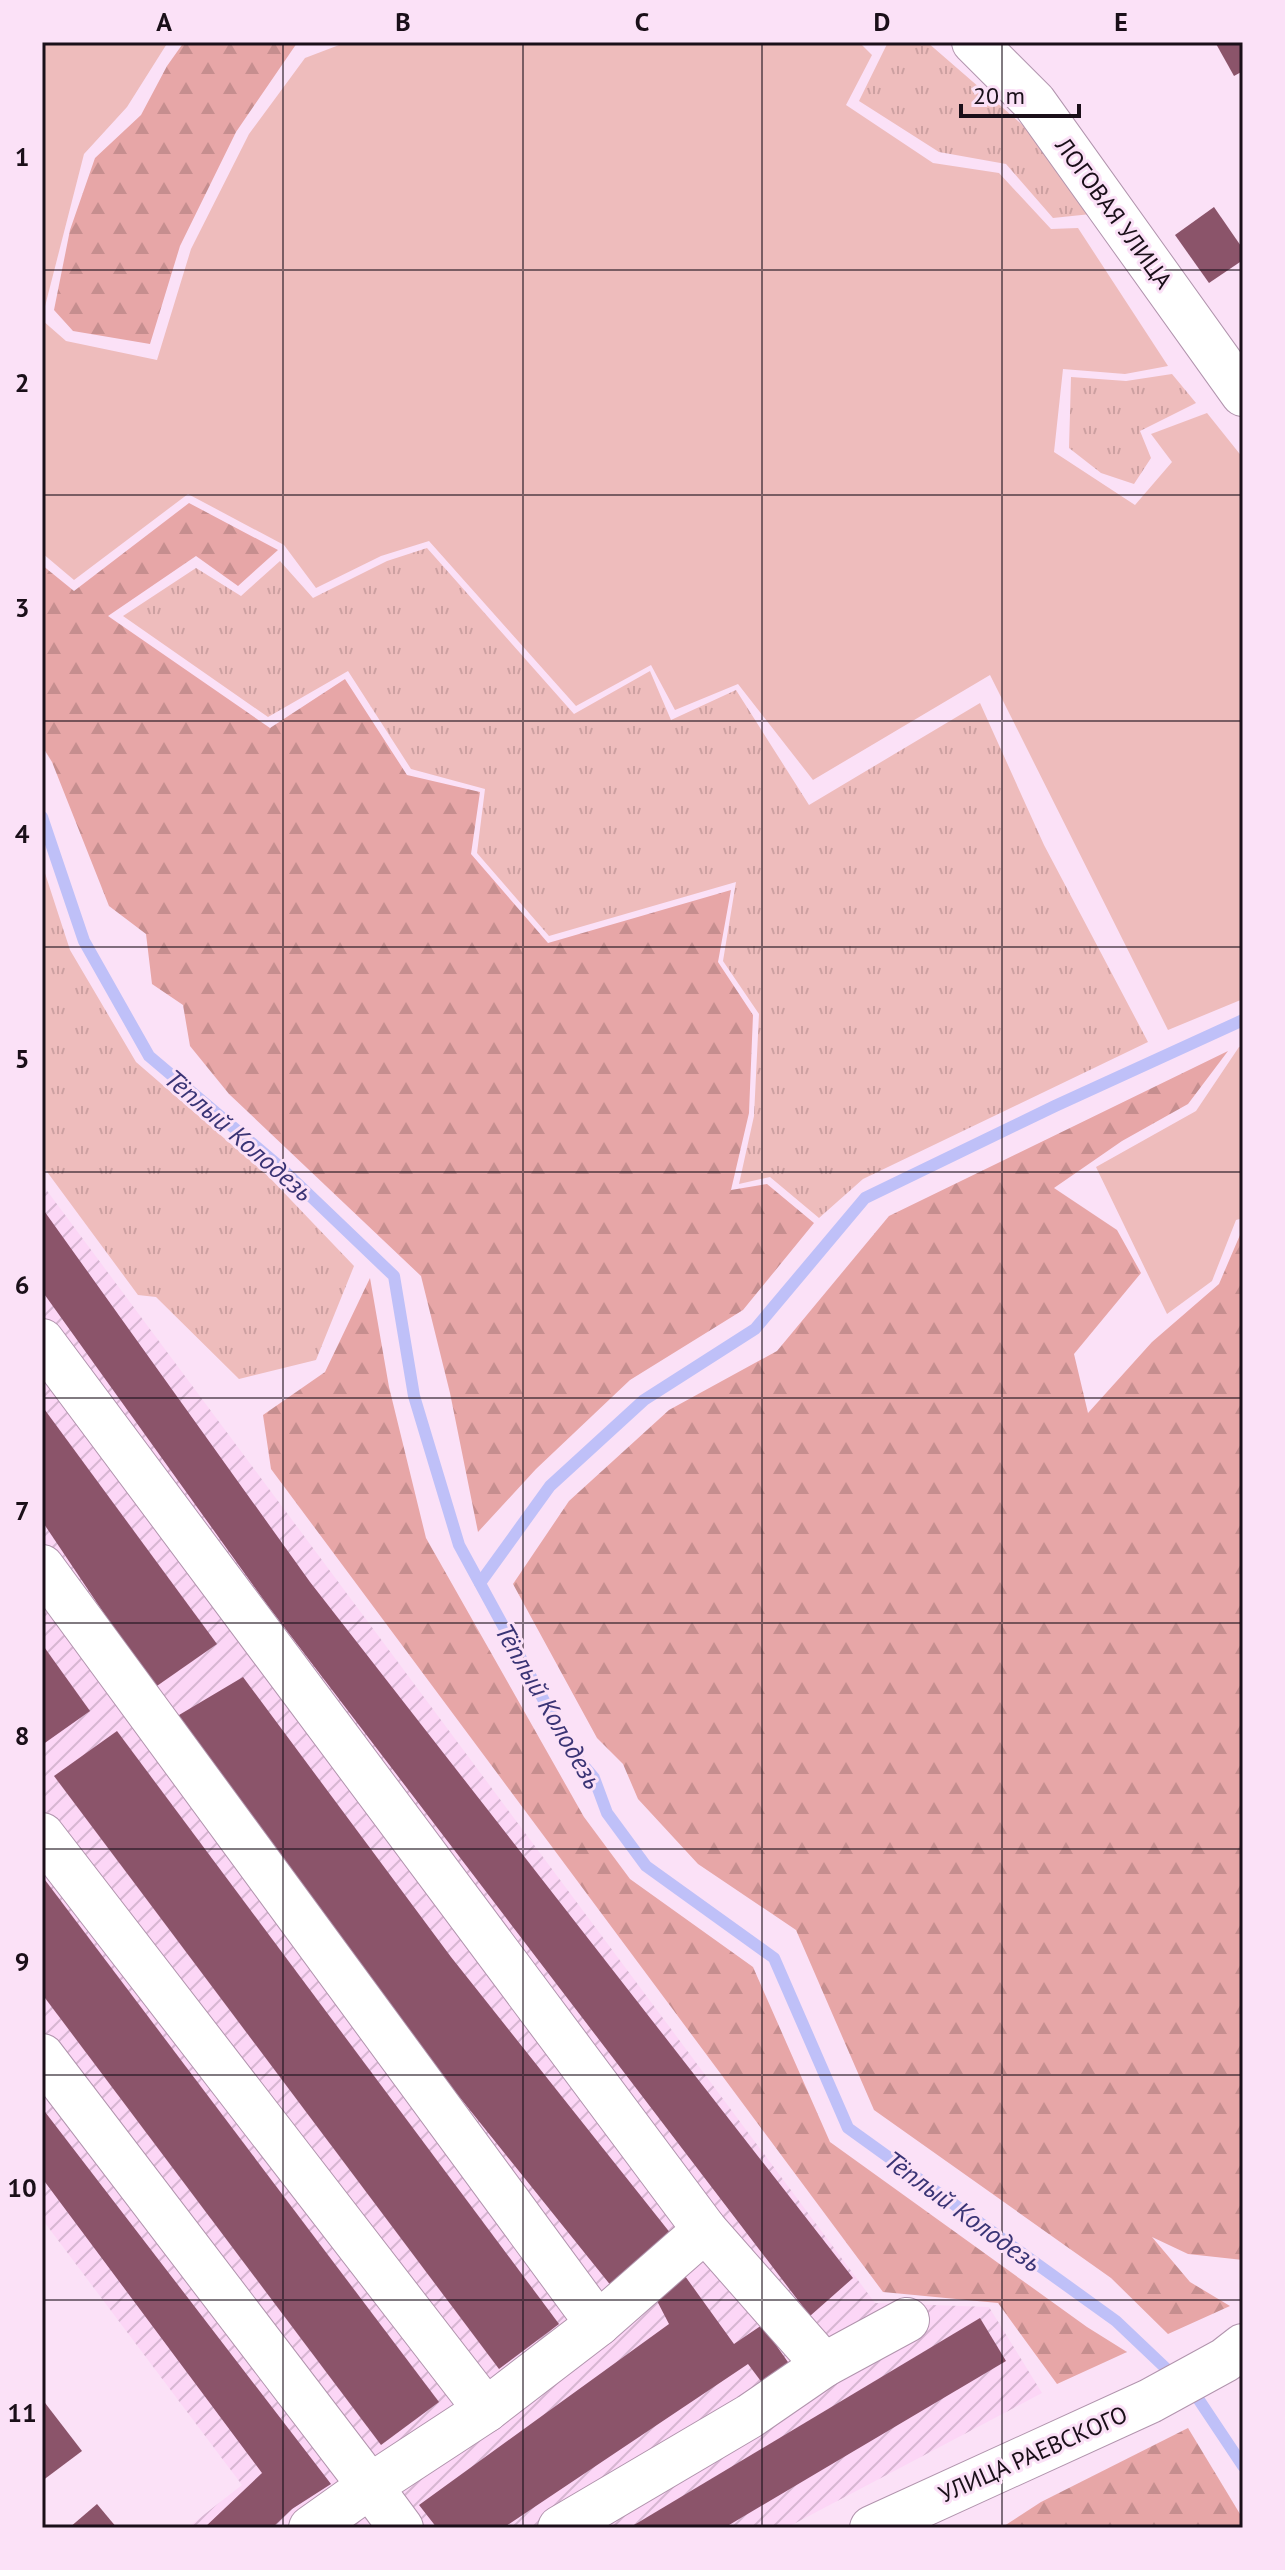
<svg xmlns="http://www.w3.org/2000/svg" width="1285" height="2570" viewBox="0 0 1285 2570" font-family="'PT Sans',sans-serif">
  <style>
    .industrial { fill: url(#industrial-furrows) }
    .grass { fill: url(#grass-tufts) }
    .forest { fill: url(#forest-firs) }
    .garden { fill: #eebcbc }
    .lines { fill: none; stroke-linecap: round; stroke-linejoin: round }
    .stream { stroke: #bfc0f8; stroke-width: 12 }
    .building { fill: #8b546a }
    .minor-casing { stroke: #b194ad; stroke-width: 46 }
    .minor { stroke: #fff; stroke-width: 44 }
    .grid { fill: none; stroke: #1a0f19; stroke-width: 2; stroke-opacity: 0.55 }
    .labels { text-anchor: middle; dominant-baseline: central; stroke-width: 6; stroke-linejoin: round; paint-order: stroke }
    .street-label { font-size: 24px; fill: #1a0f19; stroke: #fbe1f7 }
    .water-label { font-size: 26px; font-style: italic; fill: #3a3475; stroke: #fbe1f7 }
    .neatline { fill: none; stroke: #1a0f19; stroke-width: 3 }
    .grid-label { font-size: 26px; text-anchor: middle; font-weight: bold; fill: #1a0f19 }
  </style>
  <defs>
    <pattern id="industrial-furrows" width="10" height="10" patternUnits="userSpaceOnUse" patternTransform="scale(2)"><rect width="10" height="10" fill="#fcd6f6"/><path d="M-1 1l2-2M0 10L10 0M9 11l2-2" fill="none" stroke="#d7b6d2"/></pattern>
    <pattern id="grass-tufts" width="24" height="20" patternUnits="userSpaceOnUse" patternTransform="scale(2)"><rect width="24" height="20" fill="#eebcbc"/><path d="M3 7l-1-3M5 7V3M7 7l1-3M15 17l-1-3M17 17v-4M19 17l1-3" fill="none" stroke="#cca0a1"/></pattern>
    <pattern id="forest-firs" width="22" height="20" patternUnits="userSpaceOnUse" patternTransform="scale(2)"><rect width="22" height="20" fill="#e7a6a7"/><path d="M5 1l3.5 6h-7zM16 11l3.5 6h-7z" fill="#c68e8f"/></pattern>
  </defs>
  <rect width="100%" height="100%" fill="#fbe1f7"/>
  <!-- industrial -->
  <polygon class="industrial" points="42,1184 875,2303 989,2307 1042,2393 786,2528 187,2528 242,2485 42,2219"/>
  <!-- grass -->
  <g class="grass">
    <polygon points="888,42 927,42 1026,128 1091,214 1053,218 1006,164 939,152 859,101"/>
    <polygon points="1172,374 1196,403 1140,431 1151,458 1134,484 1101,473 1069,448 1071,377 1126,381"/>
    <polygon points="427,548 574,714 650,671 671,720 736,690 809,805 980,703 1044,845 1148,1042 863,1179 819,1218 770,1177 739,1184 754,1116 759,1014 723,961 736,882 549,936 477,853 485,789 411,769 348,671 268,717 123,616 196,568 241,596 280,561 313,598 387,561"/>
    <polygon points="42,864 70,950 136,1062 269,1177 354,1266 316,1360 239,1379 156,1297 138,1295 42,1165"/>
  </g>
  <!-- forest -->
  <g class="forest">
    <polygon points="184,42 297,43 236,132 180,246 150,344 73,331 54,310 70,230 95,158 141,115 167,66"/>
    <polygon points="189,503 278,550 238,586 196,556 108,616 270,728 345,679 407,775 480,792 471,854 548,943 731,890 718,962 753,1015 749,1113 731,1190 767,1184 814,1223 743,1310 630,1380 536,1469 478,1532 450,1393 421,1276 229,1094 190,1046 183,1005 152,984 146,934 109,906 52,762 42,746 42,565 74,591"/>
    <polygon points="1228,1051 1188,1104 1122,1141 1054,1188 1117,1230 1141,1273 1074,1354 1088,1413 1152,1342 1219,1284 1243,1228 1243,2260 1188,2254 1152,2237 1190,2282 1230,2306 1168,2334 1111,2278 874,2110 796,1930 698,1864 638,1799 623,1764 597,1738 513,1584 569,1501 669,1410 777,1351 889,1216"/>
    <polygon points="370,1278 389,1387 426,1538 584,1817 630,1879 753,1967 830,2142 1087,2327 1127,2352 1057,2384 998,2303 883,2292 271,1469 263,1415 325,1372"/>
    <polygon points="1188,2428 1243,2519 1243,2528 1001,2528 1041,2502"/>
  </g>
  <!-- garden -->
  <g class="garden">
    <polygon points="42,42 168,42 127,107 84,154 42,318"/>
    <polygon points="347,42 859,42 872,55 846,105 933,163 999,173 1051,229 1078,228 1168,366 1125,374 1063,369 1054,452 1135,505 1172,462 1151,434 1207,413 1243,458 1243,999 1168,1030 990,675 813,780 738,684 675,710 651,665 576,706 429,541 381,556 316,588 284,545 188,494 74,580 42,553 42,320 66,341 157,360 191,249 249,134 305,58"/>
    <polygon points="1243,1046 1243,1218 1236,1220 1212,1281 1167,1314 1096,1167 1196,1111 1239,1047"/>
  </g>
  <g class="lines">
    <!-- stream -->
    <g class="stream">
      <polyline points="42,817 84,941 149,1056 279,1166 394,1276 414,1396 459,1545 572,1752 594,1778 607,1813 646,1866 774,1958 848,2128 1116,2321 1175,2377"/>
      <polyline points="480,1583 550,1486 644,1400 755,1329 865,1198 1055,1106 1243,1020"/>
      <polyline points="1188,2389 1199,2400 1243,2466"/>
    </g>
  </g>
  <!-- building -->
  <g class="building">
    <polygon points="1215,42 1243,42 1243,71 1234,76"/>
    <polygon points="1214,207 1243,249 1243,260 1209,283 1175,235"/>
    <polygon points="42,1208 310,1582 853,2278 810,2316 268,1606 42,1291"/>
    <polygon points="42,1406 217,1644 154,1688 42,1521"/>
    <polygon points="42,1644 90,1711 42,1745"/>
    <polygon points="243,1677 451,1957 675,2239 612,2287 380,1998 174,1718"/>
    <polygon points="117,1731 559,2324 499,2369 54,1776"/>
    <polygon points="42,1876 439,2402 381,2445 42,1994"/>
    <polygon points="42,2108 331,2484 292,2509 272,2528 204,2528 262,2473 42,2178"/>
    <polygon points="685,2276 734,2344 762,2325 790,2365 763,2384 748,2364 503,2528 437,2528 419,2505 669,2324 655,2297"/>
    <polygon points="980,2318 1006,2361 724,2528 629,2528"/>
    <polygon points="42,2399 82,2451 42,2481"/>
    <polygon points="97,2504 117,2528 69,2528"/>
  </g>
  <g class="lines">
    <defs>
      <g id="minor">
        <polyline points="974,42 1034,102 1243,394"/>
        <polyline points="42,1341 705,2230 824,2365"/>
        <polyline points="42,1567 598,2324"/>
        <polyline points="42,1835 486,2410 370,2486 42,2056"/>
        <polyline points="486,2410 598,2324 705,2230"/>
        <polyline points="311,2528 370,2486 401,2528"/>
        <polyline points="560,2528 750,2416 824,2365 907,2320"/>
        <polyline points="872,2528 1150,2401 1225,2360 1243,2346"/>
      </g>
    </defs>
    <!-- minor casing -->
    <use href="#minor" class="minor-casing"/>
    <!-- minor -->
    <use href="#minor" class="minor"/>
  </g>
  <!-- grid -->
  <path class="grid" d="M283,42V2528M523,42V2528M762,42V2528M1002,42V2528M42,270H1243M42,495H1243M42,721H1243M42,947H1243M42,1172H1243M42,1398H1243M42,1623H1243M42,1849H1243M42,2075H1243M42,2300H1243"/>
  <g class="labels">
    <!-- street labels -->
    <g class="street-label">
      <text transform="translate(1114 213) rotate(54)">ЛОГОВАЯ УЛИЦА</text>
      <text transform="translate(1033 2454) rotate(-24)">УЛИЦА РАЕВСКОГО</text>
    </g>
    <!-- water labels -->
    <g class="water-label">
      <text transform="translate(239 1135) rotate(41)">Тёплый Колодезь</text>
      <text transform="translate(549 1706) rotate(60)">Тёплый Колодезь</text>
      <text transform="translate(963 2211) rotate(36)">Тёплый Колодезь</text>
    </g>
  </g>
  <!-- border -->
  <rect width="1285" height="2570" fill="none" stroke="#fbe1f7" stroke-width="88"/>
  <!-- scale -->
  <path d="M961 104v12h118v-12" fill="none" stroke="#1a0f19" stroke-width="4"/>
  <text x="973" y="104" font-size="24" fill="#1a0f19" stroke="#fbe1f7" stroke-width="6" paint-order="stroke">20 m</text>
  <rect x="44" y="44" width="1197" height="2482" class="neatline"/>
  <g class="grid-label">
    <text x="164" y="31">A</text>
    <text x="403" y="31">B</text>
    <text x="642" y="31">C</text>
    <text x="882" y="31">D</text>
    <text x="1121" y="31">E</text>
    <text x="22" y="166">1</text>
    <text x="22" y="392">2</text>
    <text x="22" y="617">3</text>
    <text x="22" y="843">4</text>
    <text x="22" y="1068">5</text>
    <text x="22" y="1294">6</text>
    <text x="22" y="1520">7</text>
    <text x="22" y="1745">8</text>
    <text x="22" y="1971">9</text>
    <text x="22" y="2197">10</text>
    <text x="22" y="2422">11</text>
  </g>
</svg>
